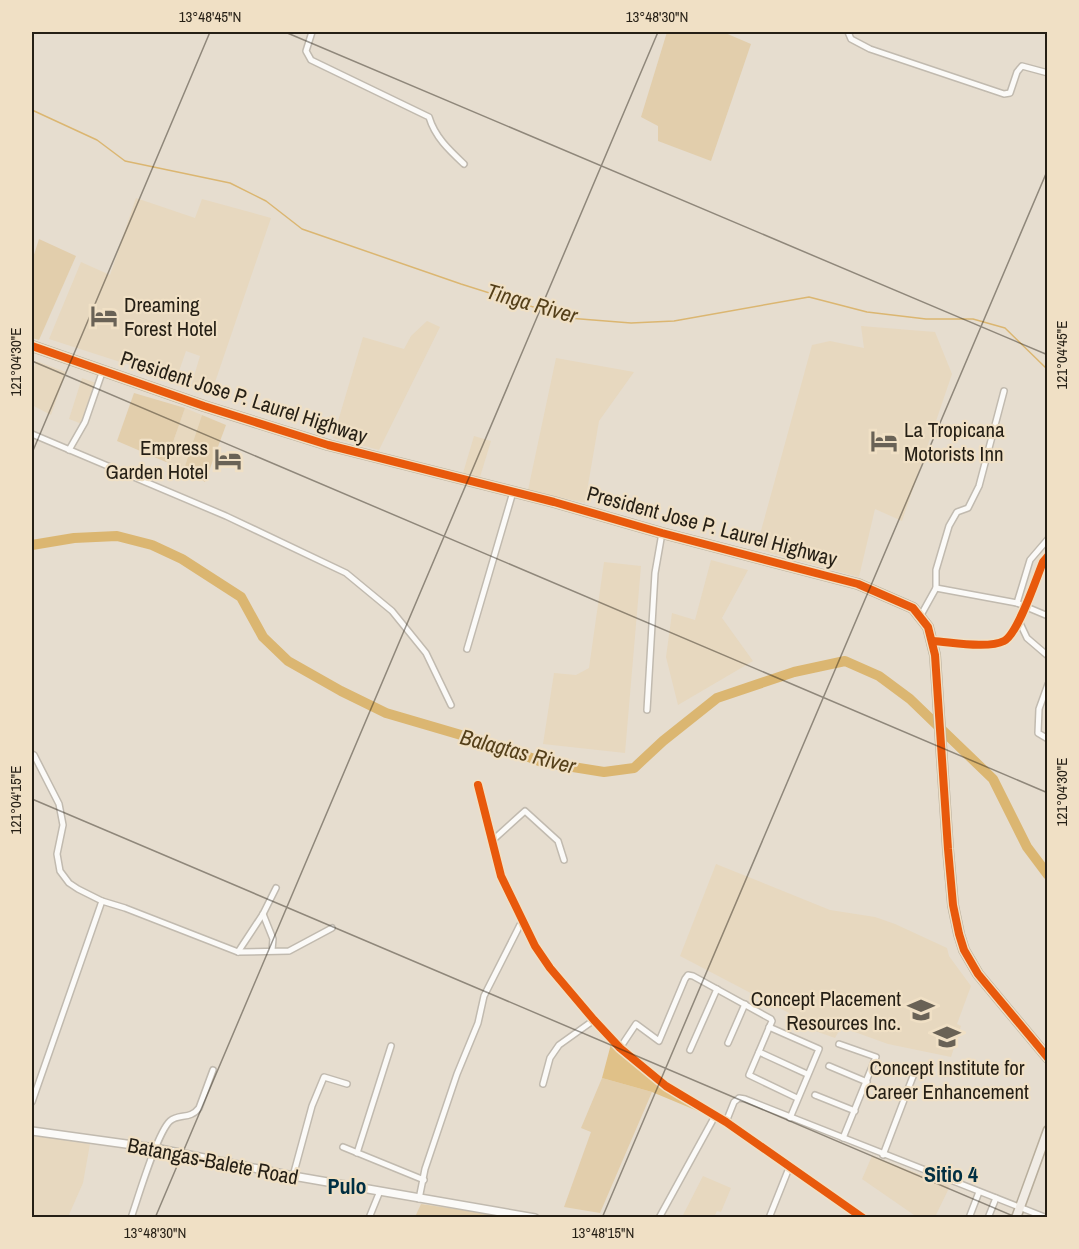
<svg xmlns="http://www.w3.org/2000/svg" width="1079" height="1249" viewBox="0 0 1079 1249" font-family="'Archivo Narrow',sans-serif">
  <style>
    .built { fill: #e7d8bf }
    .green { fill: #e2ceac }
    .forest { fill: #e0c188 }
    .lines { fill: none; stroke-linecap: round; stroke-linejoin: round }
    .stream { stroke: #dbb671; stroke-width: 1.5 }
    .river { stroke: #dbb671; stroke-width: 10 }
    .street-casing { stroke: #c1baaf; stroke-width: 8 }
    .secondary-casing { stroke: #c1baaf; stroke-width: 10 }
    .primary-casing { stroke: #b8ae9c; stroke-width: 11 }
    .highway-casing { stroke: #b8ae9c; stroke-width: 12 }
    .street { stroke: #fbfaf8; stroke-width: 5 }
    .secondary { stroke: #fbfaf8; stroke-width: 7 }
    .primary { stroke: #f1ece5; stroke-width: 8 }
    .highway { stroke: #ebe4d8; stroke-width: 9 }
    .cycleway-casing { stroke: #f0e0c5; stroke-width: 11 }
    .cycleway { stroke: #e8590c; stroke-width: 8 }
    .ticks { fill: none; stroke: #251f15; stroke-width: 1.5; stroke-opacity: 0.45 }
    .labels { text-anchor: middle; dominant-baseline: central; stroke-width: 4.5; stroke-linejoin: round; paint-order: stroke }
    .poi-label { font-size: 21px; fill: #251f15; stroke: #f0e0c5; text-anchor: start }
    .street-label { font-size: 21px; fill: #251f15; stroke: #f0e0c5 }
    .water-label { font-size: 22px; font-style: italic; fill: #55401a; stroke: #f0e0c5 }
    .neighbourhood-label { font-size: 22px; font-weight: bold; fill: #002f42; stroke: #f0e0c5 }
    .neatline { fill: none; stroke: #251f15; stroke-width: 2 }
    .ticks-label { font-size: 15px; text-anchor: middle; fill: #251f15 }
  </style>
  <rect width="100%" height="100%" fill="#e6ddcf"/>
  <!-- built -->
  <g class="built">
    <polygon points="136,198 195,218 202,199 271,218 211,394 191,386 200,356 186,351 176,380 49,339 81,262 110,275"/>
    <polygon points="427,321 440,327 379,450 333,438 363,337 404,349 411,336"/>
    <polygon points="861,326 935,332 952,374 902,521 875,509 859,577 756,549 812,345 830,341 864,348"/>
    <polygon points="556,358 634,372 599,421 585,503 528,490"/>
    <polygon points="36,361 66,372 51,415 32,405 32,374"/>
    <polygon points="82,378 96,383 82,424 69,419"/>
    <polygon points="185,408 202,415 184,469 166,462"/>
    <polygon points="474,436 491,441 480,477 463,473"/>
    <polygon points="711,560 748,570 722,618 753,661 678,705 666,657 672,613 695,620"/>
    <polygon points="604,562 641,566 625,753 543,744 554,673 576,675 589,668"/>
    <polygon points="716,864 830,910 875,917 895,924 947,948 949,956 971,986 957,1024 961,1026 951,1057 888,1044 841,1027 835,1038 787,1021 789,1013 680,956"/>
    <polygon points="32,1135 90,1144 83,1183 68,1217 32,1217"/>
    <polygon points="872,1156 950,1186 935,1217 917,1217 862,1179"/>
    <polygon points="703,1176 731,1188 721,1212 717,1211 714,1217 682,1217"/>
  </g>
  <!-- green -->
  <g class="green">
    <polygon points="667,32 723,32 751,44 711,161 658,141 658,126 641,117"/>
    <polygon points="39,239 76,256 39,340 32,338 32,261"/>
    <polygon points="134,393 185,408 166,462 117,441"/>
    <polygon points="202,415 226,425 205,482 184,469"/>
    <polygon points="602,1078 652,1092 600,1213 564,1207 591,1132 581,1128"/>
    <polygon points="421,1204 497,1215 496,1218 415,1217"/>
  </g>
  <!-- forest -->
  <path class="forest" d="M611,1044C641,1073 676,1095 712,1117L652,1092L602,1078Z"/>
  <g class="lines">
    <!-- stream -->
    <polyline class="stream" points="32,110 97,140 125,161 230,183 266,201 302,229 461,284 568,318 631,323 674,321 809,297 867,312 926,319 973,319 1005,328 1048,370"/>
    <!-- river -->
    <polyline class="river" points="32,545 74,538 117,536 152,545 182,559 241,597 263,637 288,661 341,691 386,713 502,747 542,762 604,772 634,768 663,741 717,698 794,672 845,661 879,676 910,699 993,779 1027,847 1048,875"/>
    <defs>
      <g id="street">
        <path d="M312,32L306,51L311,60L429,117C435,137 449,150 464,164"/>
        <polyline points="848,32 851,39 870,49 1004,94 1010,93 1017,72 1022,66 1048,73"/>
        <polyline points="32,434 226,516 346,573 392,611 426,653 451,705"/>
        <polyline points="69,450 85,422 103,370"/>
        <polyline points="936,588 1017,603 1048,616"/>
        <polyline points="1017,603 1030,560 1048,539"/>
        <polyline points="921,615 936,588 936,570 949,526 957,512 968,508 979,486 1004,391"/>
        <polyline points="1019,621 1027,638 1048,656"/>
        <path d="M933,641C951,642 988,649 1004,641C1018,634 1036,579 1043,562L1048,556"/>
        <polyline points="467,649 513,492"/>
        <polyline points="1048,684 1039,709 1038,733 1048,739"/>
        <polyline points="647,710 655,573 662,533"/>
        <polyline points="32,754 34,755 59,804 63,825 57,854 60,871 69,883 78,889 102,901 125,908 238,952 289,951 332,928"/>
        <polyline points="478,785 501,876 535,946 550,968 594,1020 620,1048 666,1086 726,1122 863,1218"/>
        <polyline points="493,840 525,811 558,841 564,860"/>
        <polyline points="263,914 273,939 272,950"/>
        <polyline points="238,952 263,914 276,888"/>
        <polyline points="769,1027 819,1049 790,1118"/>
        <polyline points="728,1043 745,1004"/>
        <polyline points="839,1044 876,1057 843,1138"/>
        <polyline points="620,1048 636,1024 659,1041 685,979 688,975 693,976 771,1019 772,1021 749,1075 797,1098"/>
        <polyline points="690,1050 717,989"/>
        <polyline points="759,1052 807,1074"/>
        <polyline points="829,1066 867,1082"/>
        <polyline points="543,1084 550,1058 559,1045 594,1020"/>
        <polyline points="815,1095 855,1111"/>
        <polyline points="32,1102 102,901"/>
        <polyline points="726,1122 734,1102 739,1098 745,1099 1047,1218"/>
        <polyline points="343,1147 424,1180"/>
        <polyline points="357,1153 391,1046"/>
        <polyline points="883,1155 915,1071"/>
        <polyline points="293,1176 312,1106 324,1077 347,1084"/>
        <polyline points="419,1199 425,1169 457,1074 478,1023 484,996 523,919"/>
        <path d="M131,1218C138,1198 157,1133 170,1121C179,1113 190,1120 199,1108L213,1070"/>
        <polyline points="369,1218 380,1191"/>
        <polyline points="659,1218 715,1116"/>
        <polyline points="769,1218 789,1168"/>
        <polyline points="969,1218 979,1192"/>
        <polyline points="988,1218 996,1198"/>
      </g>
      <polyline id="secondary" points="32,1131 155,1148 293,1176 535,1218"/>
      <polyline id="primary" points="1016,1218 1048,1130"/>
      <polyline id="highway" points="32,346 204,406 328,445 554,502 662,533 858,584 913,608 928,627 935,655 948,849 953,905 959,934 964,950 978,974 1048,1058"/>
    </defs>
    <!-- street casing -->
    <use href="#street" class="street-casing"/>
    <!-- secondary casing -->
    <use href="#secondary" class="secondary-casing"/>
    <!-- primary casing -->
    <use href="#primary" class="primary-casing"/>
    <!-- highway casing -->
    <use href="#highway" class="highway-casing"/>
    <!-- street -->
    <use href="#street" class="street"/>
    <!-- secondary -->
    <use href="#secondary" class="secondary"/>
    <!-- primary -->
    <use href="#primary" class="primary"/>
    <!-- highway -->
    <use href="#highway" class="highway"/>
    <defs>
      <g id="cycleway">
        <polyline points="32,346 204,406 328,445 554,502 662,533 858,584 913,608 928,627 935,655 948,849 953,905 959,934 964,950 978,974 1048,1058"/>
        <path d="M933,641C951,642 988,649 1004,641C1018,634 1036,579 1043,562L1048,556"/>
        <polyline points="478,785 501,876 535,946 550,968 594,1020 620,1048 666,1086 726,1122 863,1218"/>
      </g>
    </defs>
    <!-- cycleway casing -->
    <use href="#cycleway" class="cycleway-casing"/>
    <!-- cycleway -->
    <use href="#cycleway" class="cycleway"/>
  </g>
  <!-- ticks -->
  <path class="ticks" d="M285,32L1048,355M32,361L1048,793M32,453L210,32M32,799L1018,1218M155,1218L658,32M602,1218L1048,169"/>
  <!-- icons -->
  <defs>
    <symbol id="hotel-bare" viewBox="-9 -9 18 18"><path d="M-6-4.5h1.5V1H6V5H4.5V3h-9V5H-6ZM-4 0a1.8 1.8 0 1 1 3.6 0ZM.5 0V-2.5h3Q6-2.5 6 0Z" fill="#696256" stroke="#f0e0c5" stroke-width="2.5" paint-order="stroke"/></symbol>
    <symbol id="school-bare" viewBox="-9 -9 18 18"><path d="M0-5L7-2L0 1L-7-2ZM-4 1L0 2.5L4 1V4Q0 6-4 4Z" fill="#696256" stroke="#f0e0c5" stroke-width="2.5" paint-order="stroke"/></symbol>
  </defs>
  <g fill-rule="evenodd">
    <use href="#hotel-bare" x="85" y="297" width="38" height="38"/>
    <use href="#hotel-bare" x="865" y="422" width="38" height="38"/>
    <use href="#hotel-bare" x="209" y="440" width="38" height="38"/>
    <use href="#school-bare" x="902" y="991" width="38" height="38"/>
    <use href="#school-bare" x="928" y="1018" width="38" height="38"/>
  </g>
  <g class="labels">
    <!-- poi labels -->
    <g class="poi-label">
      <text x="124" y="304">Dreaming<tspan x="124" dy="24">Forest Hotel</tspan></text>
      <text x="904" y="429">La Tropicana<tspan x="904" dy="24">Motorists Inn</tspan></text>
      <text x="208" y="447" text-anchor="end">Empress<tspan x="208" dy="24">Garden Hotel</tspan></text>
      <text x="901" y="998" text-anchor="end">Concept Placement<tspan x="901" dy="24">Resources Inc.</tspan></text>
      <text x="947" y="1067" text-anchor="middle">Concept Institute for<tspan x="947" dy="24">Career Enhancement</tspan></text>
    </g>
    <!-- street labels -->
    <g class="street-label">
      <text transform="translate(244 397) rotate(18)">President Jose P. Laurel Highway</text>
      <text transform="translate(712 526) rotate(15)">President Jose P. Laurel Highway</text>
      <text transform="translate(213 1161) rotate(11)">Batangas-Balete Road</text>
    </g>
    <!-- water labels -->
    <g class="water-label">
      <text transform="translate(532 303) rotate(16)">Tinga River</text>
      <text transform="translate(518 751) rotate(15)">Balagtas River</text>
    </g>
    <!-- neighbourhood labels -->
    <g class="neighbourhood-label">
      <text x="951" y="1174">Sitio 4</text>
      <text x="347" y="1186">Pulo</text>
    </g>
  </g>
  <!-- border -->
  <rect width="1079" height="1249" fill="none" stroke="#f0e0c5" stroke-width="66"/>
  <rect x="33" y="33" width="1013" height="1183" class="neatline"/>
  <g class="ticks-label">
    <text x="210" y="22">13°48'45"N</text>
    <text x="657" y="22">13°48'30"N</text>
    <text transform="translate(1062 355) rotate(-90)" y="5">121°04'45"E</text>
    <text transform="translate(16 362) rotate(-90)" y="5">121°04'30"E</text>
    <text transform="translate(1062 792) rotate(-90)" y="5">121°04'30"E</text>
    <text transform="translate(16 800) rotate(-90)" y="5">121°04'15"E</text>
    <text x="155" y="1238">13°48'30"N</text>
    <text x="603" y="1238">13°48'15"N</text>
  </g>
</svg>
